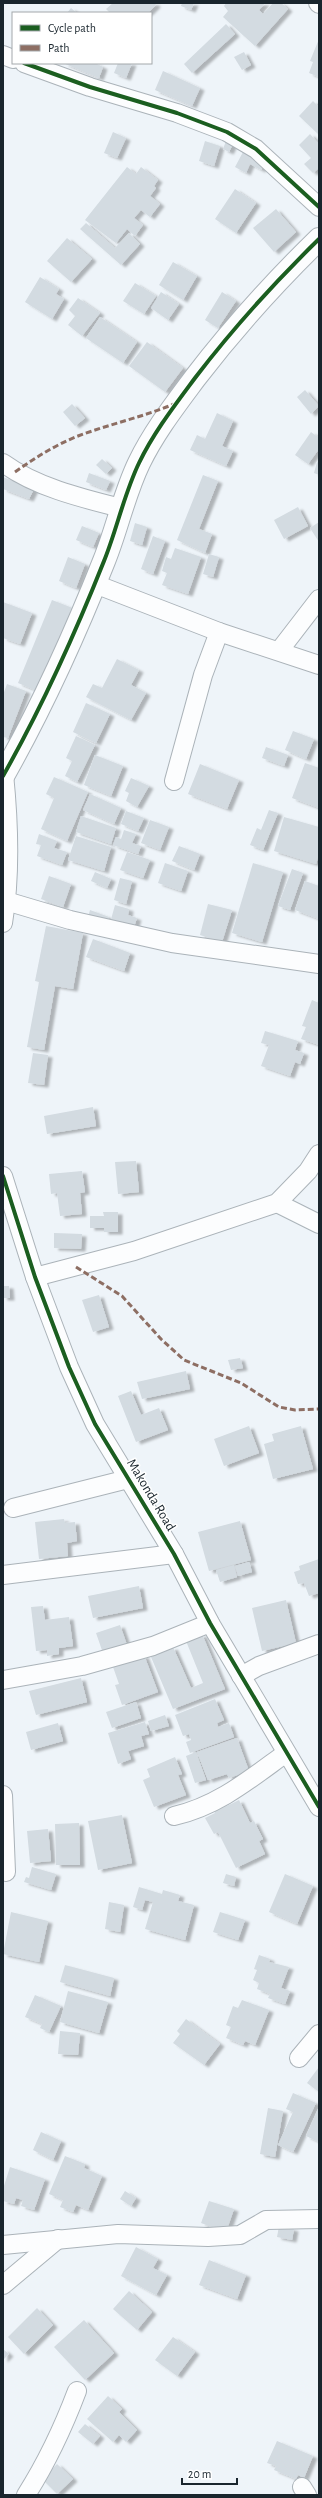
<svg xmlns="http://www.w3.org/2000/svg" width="322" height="2498" viewBox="0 0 322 2498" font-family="'Alegreya Sans',sans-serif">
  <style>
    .building { fill: #d3dbe1; filter: url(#shadow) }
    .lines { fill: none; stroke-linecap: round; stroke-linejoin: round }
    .minor-casing { stroke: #abb3b9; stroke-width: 20 }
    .tertiary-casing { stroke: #abb3b9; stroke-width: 24 }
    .minor { stroke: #fcfdfe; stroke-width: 18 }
    .tertiary { stroke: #fcfdfe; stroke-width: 22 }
    .quiet { stroke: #8d6e63; stroke-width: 3; stroke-dasharray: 6 3; stroke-linecap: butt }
    .cycleway-casing { stroke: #fff; stroke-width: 6 }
    .cycleway { stroke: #1b5e20; stroke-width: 4 }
    .labels { text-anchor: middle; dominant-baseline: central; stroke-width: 3; stroke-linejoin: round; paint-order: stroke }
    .street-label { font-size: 14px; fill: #19252d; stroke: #fff }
  </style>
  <defs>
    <filter id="shadow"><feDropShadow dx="4.5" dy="2.5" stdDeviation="1" flood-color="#0004"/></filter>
  </defs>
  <rect width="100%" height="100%" fill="#eef4f9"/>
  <!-- building -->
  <g class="building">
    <polygon points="113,3 155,3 156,5 148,13 110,13 106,9"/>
    <polygon points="182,3 194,3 191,10 181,6"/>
    <polygon points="226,3 265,3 259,10 263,14 273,3 281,3 288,9 255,46 223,17 228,11 224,6"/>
    <polygon points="71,8 77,13 67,13"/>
    <polygon points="226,24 235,34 192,73 184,64"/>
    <polygon points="319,39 319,77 309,73 313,62 310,61"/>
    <polygon points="244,52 251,65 242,70 234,57"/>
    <polygon points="63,63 95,63 103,67 99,78"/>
    <polygon points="118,63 132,63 126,78 114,73"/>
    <polygon points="163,71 200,88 192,106 155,90"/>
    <polygon points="313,101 319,107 318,134 299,116"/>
    <polygon points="113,132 126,138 117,158 104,153"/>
    <polygon points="310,134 319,144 319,168 313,173 304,164 311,158 299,145"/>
    <polygon points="205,141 220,146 214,166 199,161"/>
    <polygon points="226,141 233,144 229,152 223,149"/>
    <polygon points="243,152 265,163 261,170 250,164 246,173 235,167"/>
    <polygon points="127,167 136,174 141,167 158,180 154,186 156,188 150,196 160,204 150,217 141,210 134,218 143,225 135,236 127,229 116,243 85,220"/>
    <polygon points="235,189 256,203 236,233 215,219"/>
    <polygon points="276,209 296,232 274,252 253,228"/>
    <polygon points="86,223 115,248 129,233 140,244 121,265 80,229"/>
    <polygon points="67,238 92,259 71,282 47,261"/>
    <polygon points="173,262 197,276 183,300 159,285"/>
    <polygon points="40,277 59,289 56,294 64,299 52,319 25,302"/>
    <polygon points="135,283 156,296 144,314 123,301"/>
    <polygon points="161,292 179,304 168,320 151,308"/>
    <polygon points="222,292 236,301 218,328 205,320"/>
    <polygon points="78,298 100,313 82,336 68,325 75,316 69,310"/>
    <polygon points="100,317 137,342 123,363 86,338"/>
    <polygon points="147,342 183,368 165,392 129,366"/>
    <polygon points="305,390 319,406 311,414 297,397"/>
    <polygon points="72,404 85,418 75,426 63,412"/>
    <polygon points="217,413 233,421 222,446 233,451 226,466 190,450 197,435 205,439"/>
    <polygon points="311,432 319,438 319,449 308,464 295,455"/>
    <polygon points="102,459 112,468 106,474 96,465"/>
    <polygon points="317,462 319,463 319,475 314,473"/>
    <polygon points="89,473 110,481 106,490 86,482"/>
    <polygon points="203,475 218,481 199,529 212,534 205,553 177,540"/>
    <polygon points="3,477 34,489 29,499 3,489"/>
    <polygon points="298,507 308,526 284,539 274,520"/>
    <polygon points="319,522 319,542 310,528"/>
    <polygon points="135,523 147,527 142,545 130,541"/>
    <polygon points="82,526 99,533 93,547 76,540"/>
    <polygon points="153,536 165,541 153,574 141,569"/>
    <polygon points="175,548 201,557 188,594 162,585 167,573 162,571 166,557 171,559"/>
    <polygon points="209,554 219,557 213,577 203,574"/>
    <polygon points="68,557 85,564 76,588 59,581"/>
    <polygon points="52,600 75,609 40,692 18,683"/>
    <polygon points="3,602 32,613 20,644 3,638"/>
    <polygon points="117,659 139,670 131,685 146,693 131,720 86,697 93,684 102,688"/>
    <polygon points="7,684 26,691 8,738 3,737 3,695"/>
    <polygon points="86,703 110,714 96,743 73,732"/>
    <polygon points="293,731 314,739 306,759 285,750"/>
    <polygon points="76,736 95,745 77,782 65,776 72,761 66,758"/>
    <polygon points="266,747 288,755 284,766 262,758"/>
    <polygon points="95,755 123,766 111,796 84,785"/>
    <polygon points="305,763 319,768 319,808 292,798"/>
    <polygon points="200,764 239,780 227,809 188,794"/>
    <polygon points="54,777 88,792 67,841 41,829 54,798 46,794"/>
    <polygon points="131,778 149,786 137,807 126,801 129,793 125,791"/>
    <polygon points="90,794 121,808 114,824 83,810"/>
    <polygon points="269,810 278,813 263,850 250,845 257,828 261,830"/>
    <polygon points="126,811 144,818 138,831 121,824"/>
    <polygon points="81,816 116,828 111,844 76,832"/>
    <polygon points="284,817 319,827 319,854 316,864 274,851"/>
    <polygon points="150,820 169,827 160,850 141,843"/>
    <polygon points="124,830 136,834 132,843 141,846 138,854 113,845 116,837 121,839"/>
    <polygon points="39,834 57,841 54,848 67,852 62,865 37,856 41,845 36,844"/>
    <polygon points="76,836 111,847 104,871 68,860"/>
    <polygon points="179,846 200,854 194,870 172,861"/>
    <polygon points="127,852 150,860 143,878 120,870"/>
    <polygon points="165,863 188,871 181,891 158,883"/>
    <polygon points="253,863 283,872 262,942 232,933"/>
    <polygon points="292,869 303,873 290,910 278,906"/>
    <polygon points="95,872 111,879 107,888 91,881"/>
    <polygon points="49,876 71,884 63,907 41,899"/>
    <polygon points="120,878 132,881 126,904 114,900"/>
    <polygon points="305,881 319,886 319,919 295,910"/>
    <polygon points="208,904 232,910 222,942 200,935"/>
    <polygon points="115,905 129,909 128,915 137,918 133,930 110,923"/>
    <polygon points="90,910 109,917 106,924 88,917"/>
    <polygon points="46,926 83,933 73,989 55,986 44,1050 27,1047 39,982 35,981"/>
    <polygon points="93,939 130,953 124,971 86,957"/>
    <polygon points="312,1000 319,1003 319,1045 301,1039 306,1027 302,1026"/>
    <polygon points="265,1031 298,1041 295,1050 304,1053 300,1064 295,1062 290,1076 261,1066 269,1045 261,1043"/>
    <polygon points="33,1053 48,1055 44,1085 28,1083"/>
    <polygon points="93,1107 96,1126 47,1134 44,1116"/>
    <polygon points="136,1161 139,1192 118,1194 115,1162"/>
    <polygon points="82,1171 85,1192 80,1193 82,1214 60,1216 57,1193 51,1194 49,1174"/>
    <polygon points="103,1212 118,1212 118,1232 104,1232 104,1228 90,1228 90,1216 104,1216"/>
    <polygon points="54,1233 82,1234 81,1249 54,1248"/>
    <polygon points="3,1286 9,1286 10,1298 3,1298"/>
    <polygon points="99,1295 109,1327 93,1332 82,1300"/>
    <polygon points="240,1358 243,1368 231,1370 228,1360"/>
    <polygon points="186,1371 190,1389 142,1399 137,1382"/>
    <polygon points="131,1391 141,1415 159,1408 168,1430 136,1442 118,1396"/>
    <polygon points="249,1426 259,1453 224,1466 214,1439"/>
    <polygon points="301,1426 313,1469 273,1479 264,1444 274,1441 272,1434"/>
    <polygon points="64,1519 65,1523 75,1522 77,1541 67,1543 68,1556 39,1559 35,1522"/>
    <polygon points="240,1521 251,1560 209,1571 198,1532"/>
    <polygon points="319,1559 319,1593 309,1596 304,1583 298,1584 294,1572 300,1570 299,1566"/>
    <polygon points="249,1562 252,1572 238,1576 235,1566"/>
    <polygon points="234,1565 237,1577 220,1582 216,1570"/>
    <polygon points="139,1586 143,1608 93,1618 88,1596"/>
    <polygon points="286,1600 296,1643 262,1651 252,1608"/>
    <polygon points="43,1606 45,1620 69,1617 73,1646 59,1648 59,1654 47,1656 47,1650 36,1651 31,1607"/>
    <polygon points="120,1625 128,1648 104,1656 96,1633"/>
    <polygon points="202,1634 225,1689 173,1709 151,1657 173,1647 191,1688 203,1683 186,1641"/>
    <polygon points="144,1655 158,1692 122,1705 115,1685 119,1684 113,1667"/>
    <polygon points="81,1678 87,1702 36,1715 29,1691"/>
    <polygon points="215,1699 224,1720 217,1723 218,1727 229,1723 234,1737 190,1753 186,1742 191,1740 189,1734 183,1736 175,1715"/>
    <polygon points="136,1702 141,1718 112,1728 106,1712"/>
    <polygon points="165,1715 169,1726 151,1731 148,1721"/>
    <polygon points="145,1722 149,1734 141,1736 144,1746 128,1751 131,1759 118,1764 108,1733"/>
    <polygon points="58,1723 63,1741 31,1750 26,1732"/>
    <polygon points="237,1738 249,1771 229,1778 227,1774 208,1780 197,1752"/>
    <polygon points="196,1752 206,1780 195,1783 186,1756"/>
    <polygon points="175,1757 182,1774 178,1775 186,1795 154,1807 143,1780 150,1777 147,1769"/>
    <polygon points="239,1800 250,1823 254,1821 263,1839 259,1841 265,1854 236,1868 218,1832 214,1834 205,1818 215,1813 213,1808 225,1802 227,1806"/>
    <polygon points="122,1815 132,1863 98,1870 88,1821"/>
    <polygon points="79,1823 80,1865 56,1865 55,1824"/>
    <polygon points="48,1829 51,1861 30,1863 27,1831"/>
    <polygon points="32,1867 56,1874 51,1890 24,1882 26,1877 29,1878"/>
    <polygon points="226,1874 236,1877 234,1886 223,1883"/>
    <polygon points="285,1874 313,1886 297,1924 269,1912"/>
    <polygon points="139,1887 162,1894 163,1890 180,1895 178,1901 194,1905 185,1940 145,1929 153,1902 145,1900 142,1910 133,1907"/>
    <polygon points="109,1902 124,1905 120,1932 105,1929"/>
    <polygon points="11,1912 48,1921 39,1962 3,1954"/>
    <polygon points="220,1912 245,1920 238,1940 213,1932"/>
    <polygon points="259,1955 270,1959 269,1962 289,1967 281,1988 290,1991 285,2004 268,1998 270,1994 257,1989 259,1983 253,1980 257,1970 254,1969"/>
    <polygon points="65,1965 114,1978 110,1996 60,1982"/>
    <polygon points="68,1991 108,2002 99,2033 60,2022"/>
    <polygon points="35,1995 61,2006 49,2032 40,2028 42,2024 25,2017"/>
    <polygon points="242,2000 269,2010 255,2045 245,2041 243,2045 226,2038 231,2027 226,2025 233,2006 238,2008"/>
    <polygon points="186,2019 220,2044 204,2065 173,2043 180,2034 177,2031"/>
    <polygon points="60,2031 80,2033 78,2055 58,2054"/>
    <polygon points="319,2067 319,2092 307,2083"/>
    <polygon points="293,2093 316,2103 293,2152 278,2145 293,2112 286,2109"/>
    <polygon points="319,2107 319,2142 306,2136"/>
    <polygon points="268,2108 283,2111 275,2157 260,2154"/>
    <polygon points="41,2132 61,2141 53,2160 33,2150"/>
    <polygon points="65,2156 85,2164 84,2168 102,2176 88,2210 76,2205 73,2212 60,2207 63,2200 49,2194"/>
    <polygon points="10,2167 45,2179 34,2210 21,2206 23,2200 16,2198 14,2204 3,2201 3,2189"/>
    <polygon points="125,2191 136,2198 131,2206 120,2199"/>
    <polygon points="209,2201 234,2209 226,2232 201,2223"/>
    <polygon points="279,2226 294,2229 292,2240 277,2237"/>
    <polygon points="136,2247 158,2259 153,2268 167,2275 156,2295 121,2276"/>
    <polygon points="209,2260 246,2275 237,2299 199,2285"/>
    <polygon points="129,2291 152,2312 137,2330 113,2309"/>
    <polygon points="37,2308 53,2325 24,2354 8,2337"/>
    <polygon points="84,2320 114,2353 85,2380 54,2347"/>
    <polygon points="173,2337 195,2352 177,2376 155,2360"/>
    <polygon points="3,2349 9,2354 3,2360"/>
    <polygon points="108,2396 122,2409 119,2412 137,2430 126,2442 119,2435 113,2442 87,2419"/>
    <polygon points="85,2424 100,2436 93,2444 78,2432"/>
    <polygon points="277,2441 313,2456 304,2478 298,2475 296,2479 274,2470 276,2466 267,2463"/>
    <polygon points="57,2464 73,2479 57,2494 42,2479"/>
  </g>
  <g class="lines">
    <defs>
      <g id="minor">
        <polyline points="318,3 319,4"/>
        <polyline points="3,55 13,59"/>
        <polyline points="24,63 90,87 177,113 227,132 256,149 319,207"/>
        <path d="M3,463C36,487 81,498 121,508"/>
        <polyline points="95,584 219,632 319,665"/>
        <polyline points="279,651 319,599"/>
        <polyline points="174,781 203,675 219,632"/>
        <polyline points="6,901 70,920 172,943 319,964"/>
        <path d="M3,923C11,874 9,823 4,774"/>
        <polyline points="3,1176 35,1277 69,1367 95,1424 174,1554 210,1623 319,1807"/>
        <polyline points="277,1203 319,1224"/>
        <polyline points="35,1277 134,1251 277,1203 308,1171 319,1154"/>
        <polyline points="13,1508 128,1479"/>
        <polyline points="3,1575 174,1554"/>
        <polyline points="241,1676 259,1666 319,1644"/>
        <polyline points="3,1680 82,1666 153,1646 210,1623"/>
        <polyline points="3,1795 6,1872"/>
        <path d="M174,1816C218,1806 250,1779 286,1753"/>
        <polyline points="299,2058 319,2034"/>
        <polyline points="3,2245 118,2234 208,2237 240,2235 266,2220 319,2219"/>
        <polyline points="3,2285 58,2239"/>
        <polyline points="302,2487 307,2495"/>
        <path d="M26,2495C47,2462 63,2428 77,2391"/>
      </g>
      <path id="tertiary" d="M3,776C42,707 75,634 104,561C117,529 124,494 139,463C154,432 175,405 195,378C234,327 273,284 319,239"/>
    </defs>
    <!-- minor casing -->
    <use href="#minor" class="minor-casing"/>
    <!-- tertiary casing -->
    <use href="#tertiary" class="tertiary-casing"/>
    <!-- minor -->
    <use href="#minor" class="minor"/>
    <!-- tertiary -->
    <use href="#tertiary" class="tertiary"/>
    <!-- quiet -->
    <g class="quiet">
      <path d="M15,472C35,458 55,445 78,436C110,424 143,417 174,404"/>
      <polyline points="76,1267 122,1296 161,1339 184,1360 241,1383 279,1407 295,1410 319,1409"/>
    </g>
    <defs>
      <g id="cycleway">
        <polyline points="24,63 90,87 177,113 227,132 256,149 319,207"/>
        <path d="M3,776C42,707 75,634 104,561C117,529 124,494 139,463C154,432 175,405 195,378C234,327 273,284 319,239"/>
        <polyline points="3,1176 35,1277 69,1367 95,1424 174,1554 210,1623 319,1807"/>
      </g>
    </defs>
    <!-- cycleway casing -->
    <use href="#cycleway" class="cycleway-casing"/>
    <!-- cycleway -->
    <use href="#cycleway" class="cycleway"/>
  </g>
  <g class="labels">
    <!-- street labels -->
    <g class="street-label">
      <text transform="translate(151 1495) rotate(59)">Makonda Road</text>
    </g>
  </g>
  <!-- border -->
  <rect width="322" height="2498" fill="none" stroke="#19252d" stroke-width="8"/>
  <!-- legend -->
  <rect x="12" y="12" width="140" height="52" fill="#ffffff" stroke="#a3a8ab"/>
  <rect x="20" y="25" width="20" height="6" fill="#1b5e20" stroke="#a3a8ab"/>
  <text x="48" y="32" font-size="12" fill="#19252d">Cycle path</text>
  <rect x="20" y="45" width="20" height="6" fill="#8d6e63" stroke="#a3a8ab"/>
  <text x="48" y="52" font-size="12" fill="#19252d">Path</text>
  <!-- scale -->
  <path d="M182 2478v6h55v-6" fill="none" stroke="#19252d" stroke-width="2"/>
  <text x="188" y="2478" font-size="12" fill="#19252d" stroke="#ffffff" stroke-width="3" paint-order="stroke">20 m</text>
</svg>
